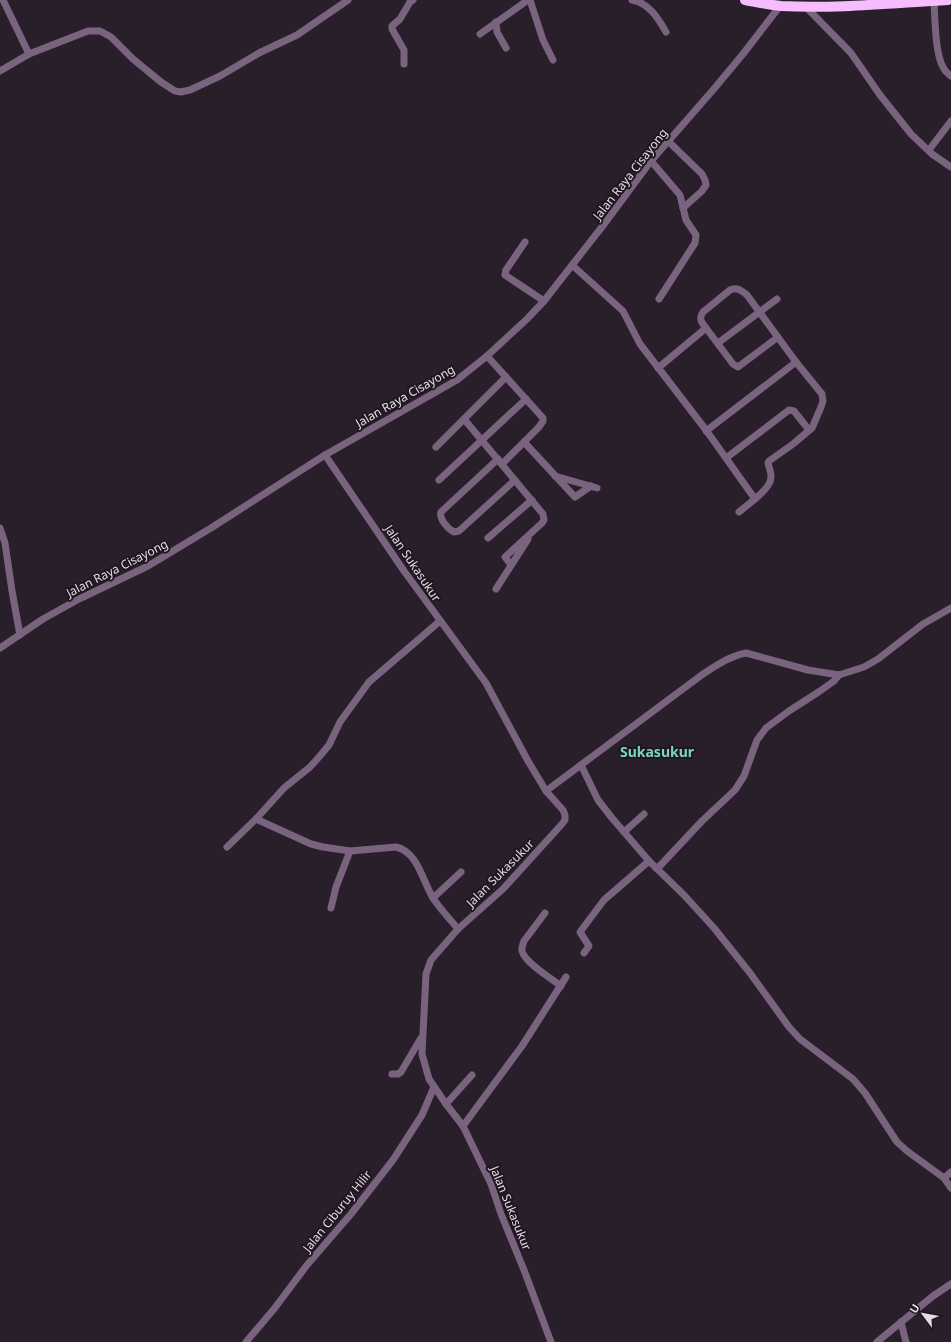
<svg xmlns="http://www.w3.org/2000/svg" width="951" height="1342" viewBox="0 0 951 1342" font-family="'Noto Sans',sans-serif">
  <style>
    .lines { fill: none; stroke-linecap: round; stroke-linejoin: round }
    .minor { stroke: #7a637e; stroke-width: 7 }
    .highway { stroke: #f6bcfe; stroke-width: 10 }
    .labels { text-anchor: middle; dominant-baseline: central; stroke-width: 4; stroke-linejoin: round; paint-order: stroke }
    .street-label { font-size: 12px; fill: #e3dce3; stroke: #201621 }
    .quarter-label { font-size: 14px; font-weight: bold; fill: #79d8bb; stroke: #201621 }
  </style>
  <rect width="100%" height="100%" fill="#291f2b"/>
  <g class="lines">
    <!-- minor -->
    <g class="minor">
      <polyline points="3,0 29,54"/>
      <polyline points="530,0 543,40 553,60"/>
      <path d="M632,0C649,3 658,18 666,32"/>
      <path d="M934,1C935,18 935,53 943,67C945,71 948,74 951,76"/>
      <polyline points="805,6 851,53 880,95 911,134 932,154 951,167"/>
      <polyline points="496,22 497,32 506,48"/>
      <polyline points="480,34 528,0"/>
      <polyline points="404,64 404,50 392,29 392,26 400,19 410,2 413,0"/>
      <polyline points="0,71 29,54 88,31 100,31 111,37 133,59 161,82 175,91 181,92 190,90 220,76 259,53 297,35 348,0"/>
      <polyline points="668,141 702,174 705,180 706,185 702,191 683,208"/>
      <polyline points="929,150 951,121"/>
      <polyline points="651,161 680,195 686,220 696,235 695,243 659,299"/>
      <polyline points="525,242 506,270 505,275 544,301"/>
      <path d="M572,265L623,311L640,344L706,430L755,499C761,494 771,485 771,477C771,472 769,467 768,463L769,461L793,444L812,428L821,407L823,401L822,394L796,362L747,295C741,290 737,287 730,290L703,312C698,319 702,323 706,328"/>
      <polyline points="718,343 777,299"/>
      <polyline points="487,356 543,418 543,421 539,427 502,464"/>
      <polyline points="658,368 706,328 733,364 738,367 778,337"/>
      <polyline points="464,419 543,514 544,520 542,523 505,557 511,565"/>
      <polyline points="706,431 796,362"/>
      <polyline points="524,442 575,497 591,486"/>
      <polyline points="436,447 506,377"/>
      <polyline points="325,455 404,571 486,683 528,761 546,791 563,810 565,815 565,820 562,824 503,889 458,929 431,960 426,974 422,1054 429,1079 446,1104 463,1126 491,1184 501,1214 524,1270 551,1342"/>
      <polyline points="726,458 789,410 794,411 809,430"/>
      <path d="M498,459L441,512C439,519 448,529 454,532L459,531L515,480"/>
      <polyline points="555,476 597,488"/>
      <polyline points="439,480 526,399"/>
      <polyline points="739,512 755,499"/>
      <polyline points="0,528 5,543 12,591 20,635"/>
      <polyline points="488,538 532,500"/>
      <polyline points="496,589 528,539"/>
      <polyline points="0,648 43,619 79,599 148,566 211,528 325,455 457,380 487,356 527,319 544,301 605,223 651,161 713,90 743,54 780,6"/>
      <polyline points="581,765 598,800 612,818 649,861 684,895 714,928 750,973 789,1027 800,1039 853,1079 865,1093 897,1142 907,1151 944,1178 951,1188"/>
      <path d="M546,791L703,674C717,665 730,656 746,653L808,670L839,675L864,667L878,659L923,624L951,608"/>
      <path d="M256,819L311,844L323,847L350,851L396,847C418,852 422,880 433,898C440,909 450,919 458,929"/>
      <polyline points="624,832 644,814"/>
      <polyline points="227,847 256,819 284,788 310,767 319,757 329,745 340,722 369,682 440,621"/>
      <polyline points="657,869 702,821 735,790 744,776 757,740 766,728 789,711 820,691 834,681 839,675"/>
      <polyline points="433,898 461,872"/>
      <polyline points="331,908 336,887 350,851"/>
      <path d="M545,913L524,941C523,945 521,947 522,951C525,963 551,978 561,986"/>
      <polyline points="584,953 589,946 580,932 604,900 649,861"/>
      <polyline points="392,1074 398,1074 401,1072 421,1038"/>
      <polyline points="446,1104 472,1075"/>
      <polyline points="463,1126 522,1046 566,977"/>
      <polyline points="944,1178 951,1172"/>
      <polyline points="901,1322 906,1342"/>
      <polyline points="246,1342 274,1309 307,1265 351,1214 393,1160 422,1115 434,1087"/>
      <polyline points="877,1342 933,1296 951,1284"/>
    </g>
    <!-- highway -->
    <path class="highway" d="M745,0C757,2 769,5 781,6C837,9 893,3 948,0"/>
  </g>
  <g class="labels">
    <!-- street labels -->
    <g class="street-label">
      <text transform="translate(630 174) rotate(-52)">Jalan Raya Cisayong</text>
      <text transform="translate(405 396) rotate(-30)">Jalan Raya Cisayong</text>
      <text transform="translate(413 563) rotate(56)">Jalan Sukasukur</text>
      <text transform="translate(117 568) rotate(-27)">Jalan Raya Cisayong</text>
      <text transform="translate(500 873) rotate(-45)">Jalan Sukasukur</text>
      <text transform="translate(511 1208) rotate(68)">Jalan Sukasukur</text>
      <text transform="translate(337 1211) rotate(-51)">Jalan Ciburuy Hilir</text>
    </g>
    <!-- quarter labels -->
    <g class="quarter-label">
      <text x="657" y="751">Sukasukur</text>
    </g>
  </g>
  <!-- north arrow -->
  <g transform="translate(923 1314) rotate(302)" stroke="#201621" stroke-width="3" paint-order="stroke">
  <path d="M0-3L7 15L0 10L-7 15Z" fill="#e3dce3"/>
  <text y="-6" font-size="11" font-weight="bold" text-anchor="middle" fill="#e3dce3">U</text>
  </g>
</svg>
